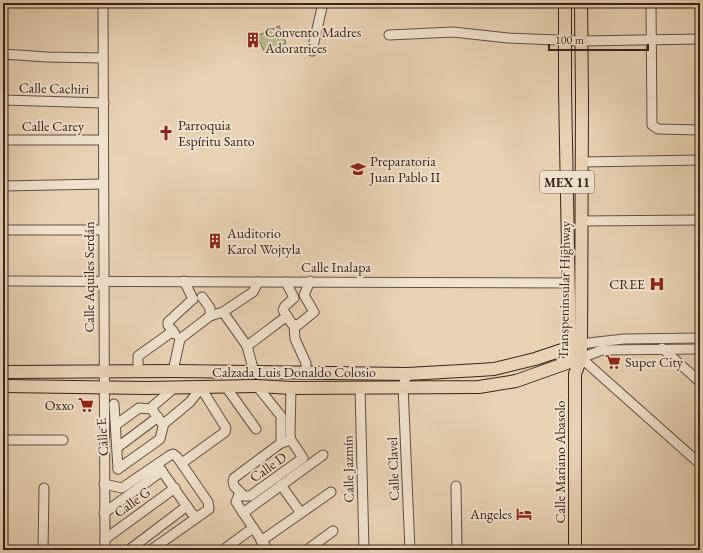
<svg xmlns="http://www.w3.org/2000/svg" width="703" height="553" viewBox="0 0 703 553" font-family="'EB Garamond',serif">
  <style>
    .green { fill: #b9bb8b; stroke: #786f54 }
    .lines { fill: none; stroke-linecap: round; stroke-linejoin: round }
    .minor-casing { stroke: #634f42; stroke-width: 11 }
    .major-casing { stroke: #37231c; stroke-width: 14 }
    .minor { stroke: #f0e2ce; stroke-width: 9 }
    .major { stroke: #e8d2b4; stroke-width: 12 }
    .labels { text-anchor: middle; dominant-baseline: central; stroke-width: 4; stroke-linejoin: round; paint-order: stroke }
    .shield { fill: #f0e2ce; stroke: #6e5c51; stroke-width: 1 }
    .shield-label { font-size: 13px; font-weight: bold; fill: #37231c }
    .poi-label { font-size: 14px; fill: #37231c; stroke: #f0e2ce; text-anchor: start }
    .street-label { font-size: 14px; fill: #37231c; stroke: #f0e2ce }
  </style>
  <rect width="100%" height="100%" fill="#e8d2b4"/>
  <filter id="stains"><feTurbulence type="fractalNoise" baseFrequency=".005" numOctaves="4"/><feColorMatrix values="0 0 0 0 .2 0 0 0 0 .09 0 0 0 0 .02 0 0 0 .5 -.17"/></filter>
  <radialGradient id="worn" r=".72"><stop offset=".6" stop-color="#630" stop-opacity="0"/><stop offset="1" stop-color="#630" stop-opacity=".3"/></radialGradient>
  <!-- green -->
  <polygon class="green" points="279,26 286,43 265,53 257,36"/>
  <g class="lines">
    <defs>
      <g id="minor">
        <polyline points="103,3 105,550"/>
        <polyline points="651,3 652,125 658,129 700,130"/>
        <polyline points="389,35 453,32 508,38 582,41 700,39"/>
        <polyline points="312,51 323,3"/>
        <polyline points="3,54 47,57 103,58"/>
        <polyline points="3,100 104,103"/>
        <polyline points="3,140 103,140"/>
        <polyline points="582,162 700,160"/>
        <polyline points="3,186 103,184"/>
        <polyline points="581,221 700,220"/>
        <polyline points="3,230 103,230"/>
        <polyline points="3,281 569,283"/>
        <polyline points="184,281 193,299"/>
        <polyline points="286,282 294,298 285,306 283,310 292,324 298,325 314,312 304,295 310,281"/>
        <polyline points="202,297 210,308 210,316"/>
        <polyline points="223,312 247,346 254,372"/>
        <polyline points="294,325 295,339 306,363 306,372"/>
        <polyline points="175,334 168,325 168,322 193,299"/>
        <polyline points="180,339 210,316 223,312 253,292 258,282"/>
        <polyline points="580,344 624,339 700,338"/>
        <polyline points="247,346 287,316"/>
        <polyline points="662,348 700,382"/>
        <polyline points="700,349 602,350 581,358 700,464"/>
        <polyline points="173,371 180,339"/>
        <polyline points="138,372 138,356 173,331"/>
        <polyline points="407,374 403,386 410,550"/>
        <polyline points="257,386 281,416 281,443"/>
        <polyline points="226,387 256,429"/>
        <polyline points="174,388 153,406 153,411 161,422 166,422 190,402 201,388 226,428 225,432 182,463"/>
        <polyline points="291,388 290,434 291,440 303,458 250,496 244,496 234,486 233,481 234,478 281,443 291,440"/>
        <polyline points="360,388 364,550"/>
        <polyline points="114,404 118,469"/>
        <polyline points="117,424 139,408 152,409"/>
        <polyline points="3,440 63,440"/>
        <polyline points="118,447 158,417"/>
        <polyline points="159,467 193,515 197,516"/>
        <polyline points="118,469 160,439 164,423"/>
        <polyline points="104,484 122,488 169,456 173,454 177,457 208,502 209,509 151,550"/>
        <polyline points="281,485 301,513"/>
        <polyline points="456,486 457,550"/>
        <polyline points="240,492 236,502 268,550"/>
        <polyline points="104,513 162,471"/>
        <polyline points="243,513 323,455"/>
        <polyline points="105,539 175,488"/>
        <polyline points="261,541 331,492"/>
        <polyline points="43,550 44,488"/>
        <polyline points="129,550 187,506"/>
        <polyline points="223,550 253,528"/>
        <polyline points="307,550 333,531"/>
      </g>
      <g id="major">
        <polyline points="565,3 565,90 570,355"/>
        <polyline points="3,372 173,371 407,374 479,370 494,369 535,359 580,344"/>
        <polyline points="3,386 146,388 257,386 291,388 479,387 516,381 581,358"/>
        <polyline points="575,550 575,374 581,358 582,97 581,3"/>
      </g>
    </defs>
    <!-- minor casing -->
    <use href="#minor" class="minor-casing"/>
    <!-- major casing -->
    <use href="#major" class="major-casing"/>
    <!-- minor -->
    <use href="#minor" class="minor"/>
    <!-- major -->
    <use href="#major" class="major"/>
  </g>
  <!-- icons -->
  <defs>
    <symbol id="building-bare" viewBox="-9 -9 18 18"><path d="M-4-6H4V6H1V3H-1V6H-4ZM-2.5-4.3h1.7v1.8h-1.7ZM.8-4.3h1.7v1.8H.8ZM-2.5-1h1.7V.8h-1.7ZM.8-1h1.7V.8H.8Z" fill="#8f2418" stroke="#f0e2ce" stroke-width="2.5" paint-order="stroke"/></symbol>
    <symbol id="church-bare" viewBox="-9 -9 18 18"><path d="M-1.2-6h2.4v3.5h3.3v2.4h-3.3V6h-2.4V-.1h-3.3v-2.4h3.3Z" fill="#8f2418" stroke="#f0e2ce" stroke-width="2.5" paint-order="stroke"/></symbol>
    <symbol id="university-bare" viewBox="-9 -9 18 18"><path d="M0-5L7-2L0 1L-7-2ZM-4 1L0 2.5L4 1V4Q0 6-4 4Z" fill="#8f2418" stroke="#f0e2ce" stroke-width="2.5" paint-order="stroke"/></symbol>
    <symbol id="hospital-bare" viewBox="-9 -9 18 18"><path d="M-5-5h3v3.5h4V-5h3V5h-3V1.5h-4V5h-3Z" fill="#8f2418" stroke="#f0e2ce" stroke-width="2.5" paint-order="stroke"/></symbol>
    <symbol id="supermarket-bare" viewBox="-9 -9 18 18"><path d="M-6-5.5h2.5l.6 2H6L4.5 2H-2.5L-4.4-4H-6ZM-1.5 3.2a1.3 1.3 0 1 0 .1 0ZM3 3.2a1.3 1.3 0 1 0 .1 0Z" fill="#8f2418" stroke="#f0e2ce" stroke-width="2.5" paint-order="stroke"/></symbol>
    <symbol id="hotel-bare" viewBox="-9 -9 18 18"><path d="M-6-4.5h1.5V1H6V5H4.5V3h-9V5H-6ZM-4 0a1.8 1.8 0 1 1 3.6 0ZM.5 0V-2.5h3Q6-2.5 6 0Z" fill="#8f2418" stroke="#f0e2ce" stroke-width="2.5" paint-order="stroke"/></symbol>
  </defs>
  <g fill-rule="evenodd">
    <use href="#building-bare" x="242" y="29" width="22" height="22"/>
    <use href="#church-bare" x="155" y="122" width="22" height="22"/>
    <use href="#university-bare" x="347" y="158" width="22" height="22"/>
    <use href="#building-bare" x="204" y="230" width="22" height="22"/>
    <use href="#hospital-bare" x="646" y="273" width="22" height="22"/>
    <use href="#supermarket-bare" x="602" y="351" width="22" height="22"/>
    <use href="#supermarket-bare" x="75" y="394" width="22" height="22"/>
    <use href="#hotel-bare" x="513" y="503" width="22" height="22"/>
  </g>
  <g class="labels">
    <!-- shield labels -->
    <rect class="shield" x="540" y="171" width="54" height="22" rx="3"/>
    <g class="shield-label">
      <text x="567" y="182">MEX 11</text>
    </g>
    <!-- poi labels -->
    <g class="poi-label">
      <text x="265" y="32">Convento Madres<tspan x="265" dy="16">Adoratrices</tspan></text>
      <text x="178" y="125">Parroquia<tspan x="178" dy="16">Espíritu Santo</tspan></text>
      <text x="370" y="161">Preparatoria<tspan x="370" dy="16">Juan Pablo II</tspan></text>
      <text x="227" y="233">Auditorio<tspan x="227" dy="16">Karol Wojtyla</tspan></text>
      <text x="645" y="284" text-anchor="end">CREE</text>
      <text x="625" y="362">Super City</text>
      <text x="74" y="405" text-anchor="end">Oxxo</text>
      <text x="512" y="514" text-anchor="end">Angeles</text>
    </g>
    <!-- street labels -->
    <g class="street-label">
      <text transform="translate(54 88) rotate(1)">Calle Cachiri</text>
      <text x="53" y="126">Calle Carey</text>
      <text x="336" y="267">Calle Inalapa</text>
      <text transform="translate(89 277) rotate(-90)">Calle Aquiles Serdán</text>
      <text transform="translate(564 290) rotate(-89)">Transpeninsular Highway</text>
      <text x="294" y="372">Calzada Luis Donaldo Colosio</text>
      <text transform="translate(102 437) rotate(-94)">Calle E</text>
      <text transform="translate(560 462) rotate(-90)">Calle Mariano Abasolo</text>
      <text transform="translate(268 467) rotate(-35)">Calle D</text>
      <text transform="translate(348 469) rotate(-91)">Calle Jazmín</text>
      <text transform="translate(393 469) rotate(-92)">Calle Clavel</text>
      <text transform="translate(132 502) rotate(-36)">Calle G</text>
    </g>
  </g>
  <!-- margin -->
  <rect width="703" height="553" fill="none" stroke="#e8d2b4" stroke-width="16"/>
  <rect x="4" y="4" width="695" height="545" fill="none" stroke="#37231c" stroke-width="2"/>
  <rect x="8" y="8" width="687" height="537" fill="none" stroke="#37231c"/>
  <!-- scale -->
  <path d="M549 44v6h99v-6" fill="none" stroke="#37231c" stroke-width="2"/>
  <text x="555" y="44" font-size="12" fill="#37231c" stroke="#f0e2ce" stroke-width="3" paint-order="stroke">100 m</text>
  <rect width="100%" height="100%" filter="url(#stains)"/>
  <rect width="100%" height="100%" fill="url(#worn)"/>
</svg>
